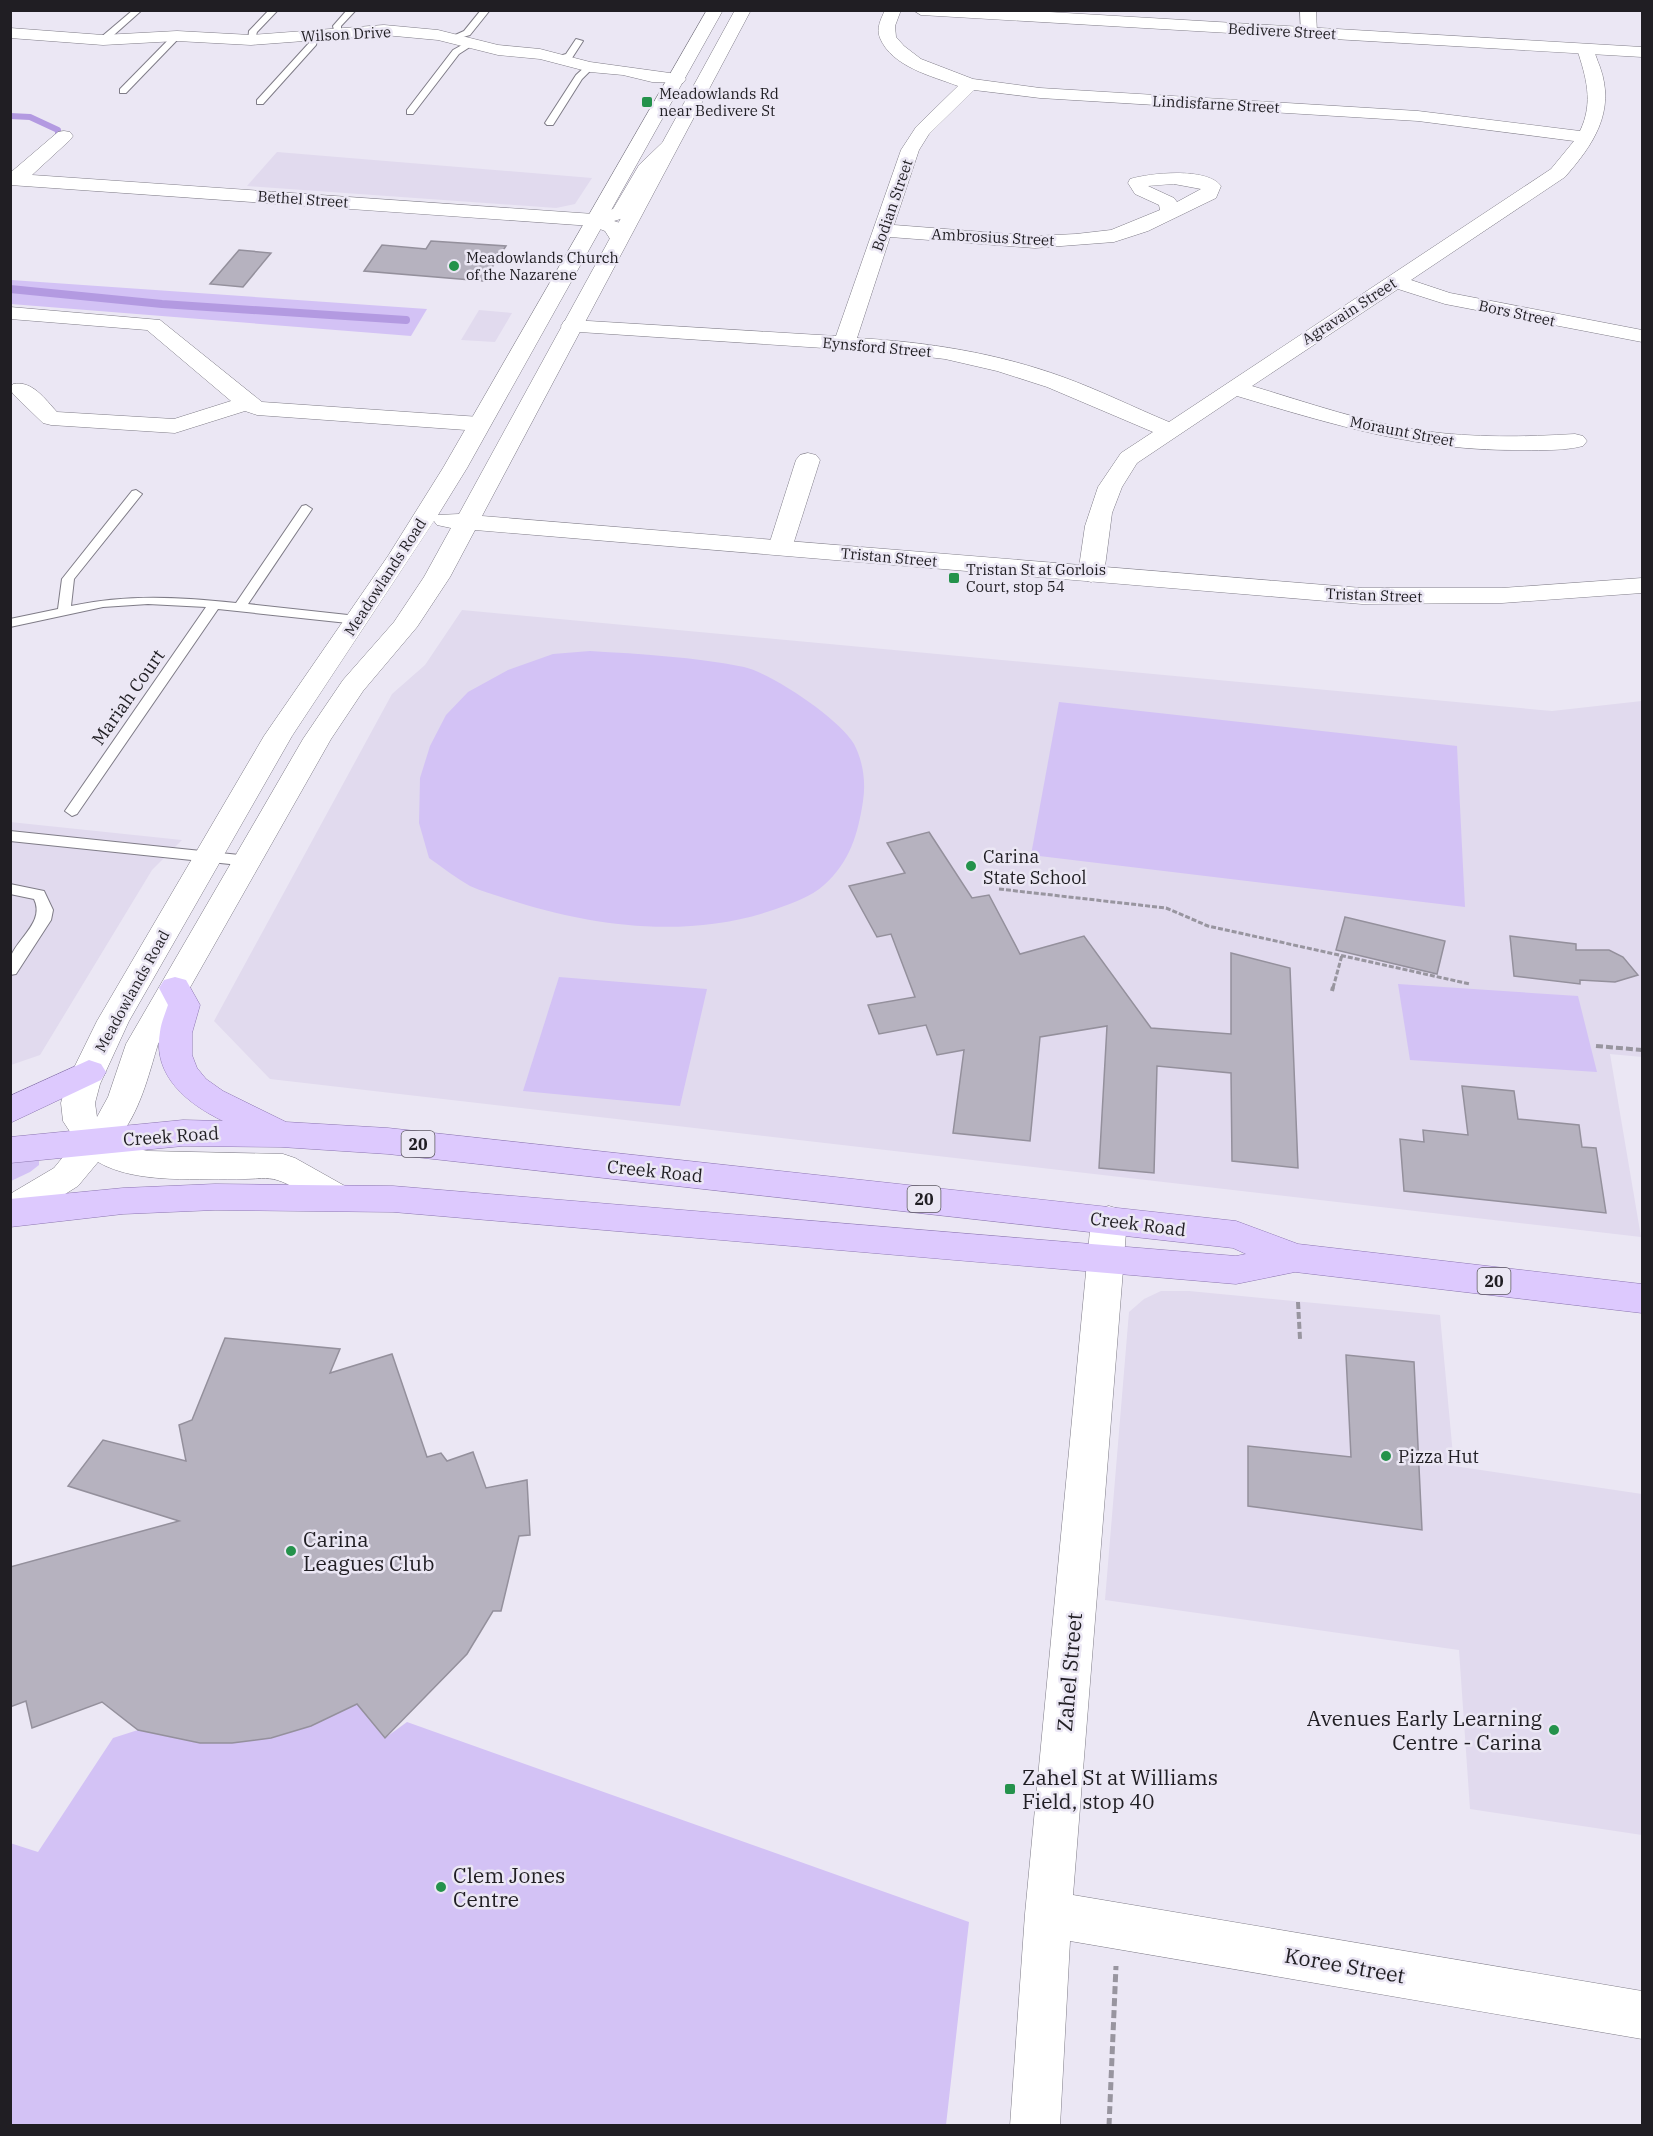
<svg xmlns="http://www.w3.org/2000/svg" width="1653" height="2136" viewBox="0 0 1653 2136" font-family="'IBM Plex Serif',serif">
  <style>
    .built { fill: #e1daee }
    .green { fill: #d3c2f5 }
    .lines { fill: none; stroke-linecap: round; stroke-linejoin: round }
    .stream-far1 { stroke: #b39ae1; stroke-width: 6 }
    .stream { stroke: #b39ae1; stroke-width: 8 }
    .building { fill: #b6b2bf; stroke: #94909c; stroke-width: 1.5 }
    .lane-casing { stroke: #7f7c87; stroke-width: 2 }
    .street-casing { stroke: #7f7c87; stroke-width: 1 }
    .secondary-casing { stroke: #7f7c87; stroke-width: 1 }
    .primary-casing { stroke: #8c76b1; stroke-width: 1 }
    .path-far2 { stroke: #98959f; stroke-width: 3; stroke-dasharray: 5 2; stroke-linecap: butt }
    .path-far1 { stroke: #98959f; stroke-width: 4; stroke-dasharray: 7 3; stroke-linecap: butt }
    .path { stroke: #98959f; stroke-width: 5; stroke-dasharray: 8 4; stroke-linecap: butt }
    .lane { fill: #fff; fill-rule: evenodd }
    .street { fill: #fff; fill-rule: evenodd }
    .secondary { fill: #fff; fill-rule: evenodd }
    .primary { fill: #ddc9fe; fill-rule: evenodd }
    .poi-dot { fill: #24924b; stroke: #ebe7f4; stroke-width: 2 }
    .labels { text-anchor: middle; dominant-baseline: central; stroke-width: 5; stroke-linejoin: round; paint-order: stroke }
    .far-street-label { font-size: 15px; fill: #201e23; stroke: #ebe7f4 }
    .far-poi-label { font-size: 15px; fill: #201e23; stroke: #ebe7f4; text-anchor: start }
    .shield { fill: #ebe7f4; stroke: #5d5a62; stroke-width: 1.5 }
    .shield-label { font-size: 16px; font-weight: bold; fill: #201e23 }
    .street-label { font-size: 18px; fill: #201e23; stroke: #ebe7f4 }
    .poi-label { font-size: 18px; fill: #201e23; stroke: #ebe7f4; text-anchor: start }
    .near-poi-label { font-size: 21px; fill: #201e23; stroke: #ebe7f4; text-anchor: start }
    .near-street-label { font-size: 21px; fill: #201e23; stroke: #ebe7f4 }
  </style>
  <rect width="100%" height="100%" fill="#ebe7f4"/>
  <!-- built -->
  <g class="built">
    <polygon points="277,152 592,178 575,204 556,208 247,186"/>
    <polygon points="479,310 512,313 495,342 461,340"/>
    <polygon points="462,610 1552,711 1642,701 1642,1057 1610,1054 1641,1237 270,1079 214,1021 392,694 425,665"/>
    <polygon points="10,822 182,840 152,870 40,1055 11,1065"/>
    <polygon points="1161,1291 1189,1291 1440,1315 1454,1466 1642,1494 1642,1835 1470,1809 1459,1650 1105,1600 1129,1312 1144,1299"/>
  </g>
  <!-- green -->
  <g class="green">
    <polygon points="10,280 11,280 427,309 411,336 11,304"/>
    <path d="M590,651C640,654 695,657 744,667C771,673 840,719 854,744C863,761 866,782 863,801C858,834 850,862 824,885C811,897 792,903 776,909C688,940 591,927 504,898C493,894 481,891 470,886C456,878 442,867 429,858L419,823L420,778L430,746L446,715L468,692L508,670L553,654Z"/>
    <polygon points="1059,702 1457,746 1465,907 1031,855"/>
    <polygon points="559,977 707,989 680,1106 523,1091"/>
    <polygon points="1398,984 1578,996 1597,1072 1410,1060"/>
    <polygon points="33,1161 39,1161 39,1165 30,1172 11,1181 10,1163"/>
    <polygon points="357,1704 385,1738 407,1722 969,1922 946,2125 11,2125 10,1843 38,1852 113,1738 138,1730 200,1743 232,1743 271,1738 311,1726"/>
  </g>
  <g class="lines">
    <!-- stream-far1 -->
    <polyline class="stream-far1" points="10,116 30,117 58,130 58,140"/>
    <!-- stream -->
    <polyline class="stream" points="10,289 162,304 406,320"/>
  </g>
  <!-- building -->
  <g class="building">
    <polygon points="431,241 506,246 483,281 364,271 382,245 426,249"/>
    <polygon points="239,250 271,253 243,287 210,284"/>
    <polygon points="929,832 972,898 989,895 1020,954 1084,936 1151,1028 1231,1034 1231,953 1290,968 1298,1168 1232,1161 1231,1073 1157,1066 1154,1173 1099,1168 1107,1026 1040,1037 1030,1141 953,1133 964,1050 937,1055 926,1025 879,1034 868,1005 915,997 891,934 877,937 849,886 905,873 887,843"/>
    <polygon points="1345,917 1445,941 1437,974 1336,950"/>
    <polygon points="1510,936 1576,944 1576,950 1609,950 1623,957 1638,975 1615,982 1580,980 1580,984 1514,976"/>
    <polygon points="1462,1086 1514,1091 1518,1119 1579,1125 1582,1147 1596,1148 1606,1213 1404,1191 1400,1139 1424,1142 1423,1130 1468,1135"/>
    <polygon points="225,1338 340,1349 330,1373 392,1354 427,1457 441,1453 447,1461 473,1452 486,1488 527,1480 530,1535 519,1536 501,1611 493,1611 467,1654 385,1738 357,1704 311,1726 271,1738 232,1743 200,1743 138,1730 102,1702 32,1728 26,1701 10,1707 10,1567 179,1521 68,1486 103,1440 186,1461 179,1425 192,1420"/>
    <polygon points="1346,1355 1414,1362 1422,1530 1248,1506 1248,1446 1351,1457"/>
  </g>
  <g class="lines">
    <defs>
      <g id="lane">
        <polygon points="133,10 142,10 106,42 100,42 100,38"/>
        <polygon points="269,10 278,10 257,32 254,42 248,42 249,31"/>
        <polygon points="347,10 356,10 341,26 341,34 335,34 333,26"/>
        <polygon points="481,10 490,10 470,35 453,40 453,36 464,31"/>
        <polygon points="311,32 318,34 316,45 263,104 257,104 257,100 309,43"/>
        <polygon points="174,34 181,36 126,93 120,93 120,89"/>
        <polygon points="576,39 583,41 572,58 556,61 556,57 566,54"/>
        <polygon points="469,41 476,43 459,54 413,114 407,114 407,110 453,50"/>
        <polygon points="587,65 594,67 582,79 553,125 547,125 545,123 576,75"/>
        <path d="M136,490L142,494L74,579L71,606C127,594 180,597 236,603L302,506L306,505L312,509L248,604L357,616L363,620L357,624L218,609L77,814L72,816L65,811L206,607L148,604L103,607L10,627V619L58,609L62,579L132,491Z"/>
        <polygon points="10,831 249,856 256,861 249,866 10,841"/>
        <path d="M10,884L44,891L53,910L51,920L16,974L10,975C10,969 9,961 11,956C19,937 45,921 34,899L10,894Z"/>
      </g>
      <g id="street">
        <path d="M885,10H901L895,26L896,37L904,46L921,59L973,79L1040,88L1418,111L1580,131C1594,102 1586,77 1577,49L1579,45H1591C1595,52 1597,60 1600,67C1616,112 1593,145 1565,177L1411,280L1450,293L1642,330V342L1445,304L1398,289L1252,386C1309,403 1365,423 1424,431C1474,438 1525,437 1575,434L1583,436L1587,441L1583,446C1564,451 1543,450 1524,450C1422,452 1334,425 1237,396L1137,463L1122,487L1112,513L1104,574L1100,579L1091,582L1082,579L1078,574L1085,526L1098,487L1121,453L1153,432L1047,387L997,371L945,359L885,352L564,331L561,326L564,321L572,320L836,336L901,150L916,127L958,86C932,76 892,67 880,38C876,28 881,19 885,10ZM974,90L1040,98L1418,121L1574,141L1551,169L1169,422C1133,407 1099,390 1063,377C997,353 927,342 857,338L890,237L1035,248L1114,242L1148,231L1216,198L1221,186C1207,167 1150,173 1130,179L1128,183L1135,194L1159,205L1160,210L1111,230L1076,234L1035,236L894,225L919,150L929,134ZM1174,184L1201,189L1177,202L1174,198L1148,186Z"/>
        <polygon points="1300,10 1316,10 1317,33 1315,37 1303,37 1301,33"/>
        <polygon points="384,25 438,30 498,45 540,49 590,62 677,74 683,75 686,79 683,83 652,82 623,75 590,72 540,59 498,55 438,40 384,35 251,45 177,41 103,45 10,38 10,28 103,35 177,31 251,35"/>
        <polygon points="64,131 70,132 73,136 70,140 32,175 594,214 613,209 639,165 663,142 675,142 678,146 654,172 627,217 614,221 620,223 629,238 626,242 612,242 605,231 592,226 10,185 10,173 58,132"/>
        <path d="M10,307L160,320L262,402L480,417L488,419L491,424L488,429L480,431L257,415L245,411L175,433L51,425L43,423L13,394L10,388L13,384C32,380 45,399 57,412L174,419L231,401L147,330L10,319Z"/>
        <polygon points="808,453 816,455 820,460 792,548 789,553 780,555 771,553 768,548 796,460 800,455"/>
        <polygon points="1109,1206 1122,1210 1127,1220 1073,1895 1642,1991 1642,2039 1070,1941 1060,2126 1010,2126 1025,1914 1091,1220 1096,1210"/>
      </g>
      <g id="secondary">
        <path d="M707,10H723L467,468L438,515L459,514L735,10H751L482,516L1362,588H1502L1642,578V593L1502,603L1362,604L475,530L450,577L417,627L363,691L331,739L158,1044C148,1077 140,1112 117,1140L129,1147L148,1151L283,1154L295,1158L352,1190L358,1199L352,1208C321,1218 305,1188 277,1180C268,1177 255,1179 245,1179C201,1178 137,1185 98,1162L78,1186L22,1221L10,1224V1194L54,1168L76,1141L63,1121L61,1103L66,1084L97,1021L264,736L388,556L443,468ZM434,521L437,525L451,528L424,577L394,622L343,680L303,739L126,1044L108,1097L97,1117L95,1103L100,1084L129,1021L292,736Z"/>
        <polygon points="913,10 1014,10 1642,47 1642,57 921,15"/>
      </g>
      <g id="primary">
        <path d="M175,977L186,980L200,1005L192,1033V1055L197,1068L206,1079L223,1091L286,1122L388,1128L1236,1221L1298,1244L1642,1284V1313L1295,1272L1236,1284L393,1212L215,1210L123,1214L10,1227V1199L123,1188L215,1184L393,1186L1236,1256L1246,1254L1233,1248L388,1154L281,1147L183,1146L10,1163V1137L183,1120L223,1121C188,1104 152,1076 160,1032C161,1023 165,1014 168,1005L159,988L164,980Z"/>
        <polygon points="89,1060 101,1064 106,1072 101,1080 10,1123 10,1096"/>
      </g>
    </defs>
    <!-- lane casing -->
    <use href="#lane" class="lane-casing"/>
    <!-- street casing -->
    <use href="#street" class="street-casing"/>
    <!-- secondary casing -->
    <use href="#secondary" class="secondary-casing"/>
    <!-- primary casing -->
    <use href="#primary" class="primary-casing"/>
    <!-- path-far2 -->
    <g class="path-far2">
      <polyline points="999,889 1166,908 1208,926 1470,984"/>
      <polyline points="1333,988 1342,955"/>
    </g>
    <!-- path-far1 -->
    <g class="path-far1">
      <polyline points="1332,991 1333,987"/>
      <polyline points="1596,1046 1642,1050"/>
      <polyline points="1298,1302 1300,1339"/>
    </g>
    <!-- path -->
    <polyline class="path" points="1109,2126 1116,1966"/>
    <!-- lane -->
    <use href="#lane" class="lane"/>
    <!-- street -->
    <use href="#street" class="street"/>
    <!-- secondary -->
    <use href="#secondary" class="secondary"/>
    <!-- primary -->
    <use href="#primary" class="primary"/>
  </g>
  <!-- markers -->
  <g class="poi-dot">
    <rect x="641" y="96" width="12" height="12" rx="3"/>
    <circle cx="454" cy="266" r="6"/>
    <rect x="948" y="572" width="12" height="12" rx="3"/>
    <circle cx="971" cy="866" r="6"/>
    <circle cx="1386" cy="1456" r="6"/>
    <circle cx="291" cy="1551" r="6"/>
    <circle cx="1554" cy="1730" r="6"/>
    <rect x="1004" y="1783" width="12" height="12" rx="3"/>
    <circle cx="441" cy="1887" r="6"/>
  </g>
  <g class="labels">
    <!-- far-street labels -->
    <g class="far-street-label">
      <text transform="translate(1282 31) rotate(3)">Bedivere Street</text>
      <text transform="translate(346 34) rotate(-3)">Wilson Drive</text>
      <text transform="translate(1216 104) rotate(3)">Lindisfarne Street</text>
      <text transform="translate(303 199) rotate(4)">Bethel Street</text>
      <text transform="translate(892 205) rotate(-71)">Bodian Street</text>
      <text transform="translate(993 237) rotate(3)">Ambrosius Street</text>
      <text transform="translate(1349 311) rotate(-33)">Agravain Street</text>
      <text transform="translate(1517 313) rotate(12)">Bors Street</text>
      <text transform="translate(877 347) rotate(5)">Eynsford Street</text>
      <text transform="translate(1402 431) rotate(11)">Moraunt Street</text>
      <text transform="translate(889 557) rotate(5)">Tristan Street</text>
      <text transform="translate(385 577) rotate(-57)">Meadowlands Road</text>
      <text transform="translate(1374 595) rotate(2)">Tristan Street</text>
      <text transform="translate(132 991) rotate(-61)">Meadowlands Road</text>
    </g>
    <!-- far-poi labels -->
    <g class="far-poi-label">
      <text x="659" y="93">Meadowlands Rd<tspan x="659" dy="17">near Bedivere St</tspan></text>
      <text x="466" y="257">Meadowlands Church<tspan x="466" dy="17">of the Nazarene</tspan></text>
      <text x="966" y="569">Tristan St at Gorlois<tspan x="966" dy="17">Court, stop 54</tspan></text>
    </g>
    <!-- shield labels -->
    <g class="shield">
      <rect x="401.5" y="1131" width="33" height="26" rx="4.5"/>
      <rect x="907.5" y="1186" width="33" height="26" rx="4.5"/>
      <rect x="1477.5" y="1268" width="33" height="26" rx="4.5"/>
    </g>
    <g class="shield-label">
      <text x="418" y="1144">20</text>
      <text x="924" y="1199">20</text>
      <text x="1494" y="1281">20</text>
    </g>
    <!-- street labels -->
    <g class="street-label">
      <text transform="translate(128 697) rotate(-55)">Mariah Court</text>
      <text transform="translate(171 1136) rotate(-4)">Creek Road</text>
      <text transform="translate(655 1171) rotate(6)">Creek Road</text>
      <text transform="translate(1138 1224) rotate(7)">Creek Road</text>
    </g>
    <!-- poi labels -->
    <g class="poi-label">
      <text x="983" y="856">Carina<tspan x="983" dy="21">State School</tspan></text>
      <text x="1398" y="1456">Pizza Hut</text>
    </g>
    <!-- near-poi labels -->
    <g class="near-poi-label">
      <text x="303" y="1539">Carina<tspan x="303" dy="24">Leagues Club</tspan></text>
      <text x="1542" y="1718" text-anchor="end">Avenues Early Learning<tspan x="1542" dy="24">Centre - Carina</tspan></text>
      <text x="1022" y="1777">Zahel St at Williams<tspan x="1022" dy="24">Field, stop 40</tspan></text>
      <text x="453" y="1875">Clem Jones<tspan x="453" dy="24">Centre</tspan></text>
    </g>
    <!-- near-street labels -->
    <g class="near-street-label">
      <text transform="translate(1069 1672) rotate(-85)">Zahel Street</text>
      <text transform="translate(1345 1965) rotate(10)">Koree Street</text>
    </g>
  </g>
  <!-- border -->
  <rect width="1653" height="2136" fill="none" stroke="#201e23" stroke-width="24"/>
</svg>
